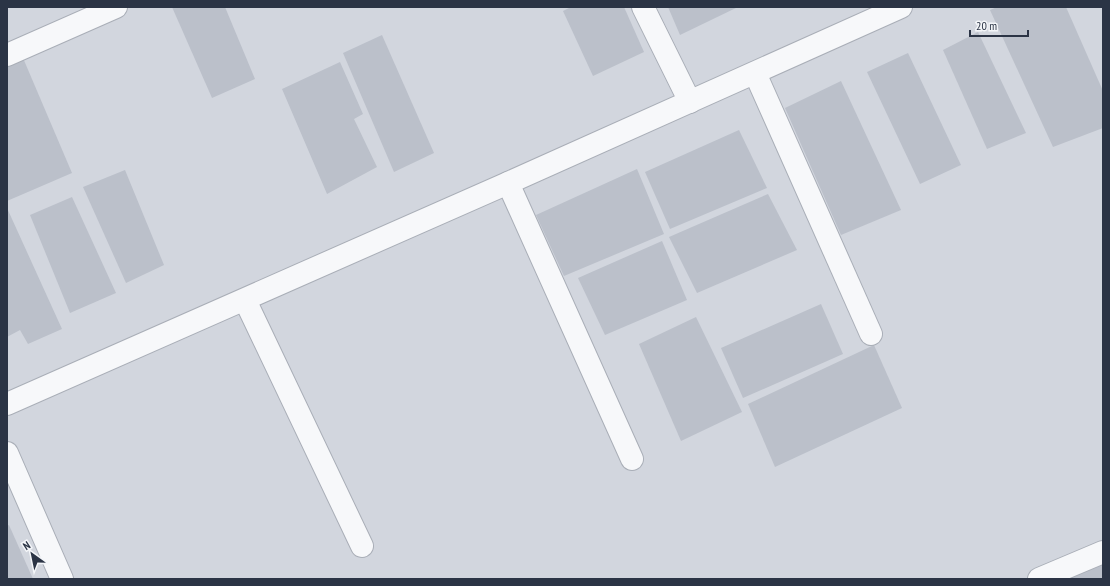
<svg xmlns="http://www.w3.org/2000/svg" width="1110" height="586" viewBox="0 0 1110 586" font-family="'PT Sans Narrow',sans-serif">
  <style>
    .built { fill: #d2d6de }
    .building { fill: #bbc0ca }
    .lines { fill: none; stroke-linecap: round; stroke-linejoin: round }
    .minor-casing { stroke: #a9aeb7; stroke-width: 24 }
    .minor { stroke: #f7f8fa; stroke-width: 22 }
  </style>
  <rect width="100%" height="100%" fill="#e4e7ec"/>
  <!-- built -->
  <rect class="built" x="7" y="7" width="1096" height="572"/>
  <!-- building -->
  <g class="building">
    <polygon points="172,7 225,7 255,79 212,98"/>
    <polygon points="571,7 624,7 644,52 593,76 563,11"/>
    <polygon points="668,7 738,7 680,35"/>
    <polygon points="997,7 1066,7 1103,91 1103,128 1053,147 990,10"/>
    <polygon points="978,32 1026,133 987,149 943,50"/>
    <polygon points="382,35 434,153 394,172 343,53"/>
    <polygon points="908,53 961,165 920,184 867,72"/>
    <polygon points="23,58 72,173 7,201 7,65"/>
    <polygon points="340,62 363,114 354,119 377,167 327,194 282,89"/>
    <polygon points="841,81 901,210 841,235 785,108"/>
    <polygon points="739,130 767,188 670,229 645,172"/>
    <polygon points="637,169 664,234 564,276 536,215"/>
    <polygon points="125,170 164,265 126,283 83,187"/>
    <polygon points="768,194 797,250 697,293 669,237"/>
    <polygon points="72,197 116,293 70,313 30,215"/>
    <polygon points="7,208 62,329 28,344 20,330 7,337"/>
    <polygon points="662,241 687,300 605,335 578,278"/>
    <polygon points="821,304 843,354 743,398 721,348"/>
    <polygon points="696,317 742,412 681,441 639,344"/>
    <polygon points="874,345 902,408 775,467 748,404"/>
    <polygon points="9,525 33,579 7,579 7,526"/>
    <polygon points="1103,562 1103,579 1062,579"/>
  </g>
  <g class="lines">
    <defs>
      <g id="minor">
        <polyline points="643,7 690,102"/>
        <polyline points="7,55 116,7"/>
        <polyline points="755,73 871,334"/>
        <polyline points="508,183 632,459"/>
        <polyline points="245,300 362,546"/>
        <polyline points="7,404 508,183 901,7"/>
        <polyline points="7,453 62,579"/>
        <polyline points="1039,579 1103,552"/>
      </g>
    </defs>
    <!-- minor casing -->
    <use href="#minor" class="minor-casing"/>
    <!-- minor -->
    <use href="#minor" class="minor"/>
  </g>
  <!-- border -->
  <rect width="1110" height="586" fill="none" stroke="#2b3445" stroke-width="16"/>
  <!-- north arrow -->
  <g transform="translate(32 554) rotate(327)" stroke="#f4f6f9" stroke-width="3" paint-order="stroke">
  <path d="M0-3L7 15L0 10L-7 15Z" fill="#2b3445"/>
  <text y="-6" font-size="11" font-weight="bold" text-anchor="middle" fill="#2b3445">N</text>
  </g>
  <!-- scale -->
  <path d="M970 30v6h58v-6" fill="none" stroke="#2b3445" stroke-width="2"/>
  <text x="976" y="30" font-size="12" fill="#2b3445" stroke="#f4f6f9" stroke-width="3" paint-order="stroke">20 m</text>
</svg>
